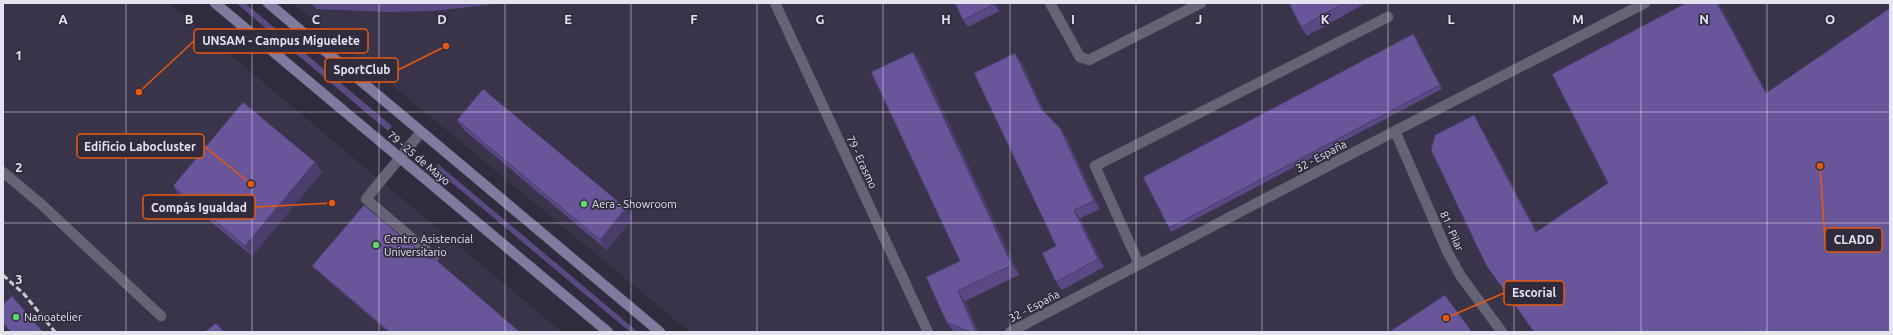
<svg xmlns="http://www.w3.org/2000/svg" width="1893" height="335" viewBox="0 0 1893 335" font-family="Ubuntu,sans-serif">
  <style>
    .built { fill: #3a344b }
    .green { fill: #594a81 }
    .lines { fill: none; stroke-linecap: round; stroke-linejoin: round }
    .lane-casing { stroke: #4d4a58; stroke-width: 11 }
    .street-casing { stroke: #4d4a58; stroke-width: 11 }
    .secondary-casing { stroke: #4d4a58; stroke-width: 11 }
    .lane { stroke: #676376; stroke-width: 10 }
    .street { stroke: #676376; stroke-width: 10 }
    .secondary { stroke: #827a9e; stroke-width: 10 }
    .rail { stroke: #cccad5; stroke-width: 3; stroke-dasharray: 6 3; stroke-linecap: butt }
    .wall { fill: #5a4984 }
    .shaded-wall { fill: #4a3c6b }
    .building { fill: #695599; stroke: #4a3c6b }
    .grid { fill: none; stroke: #e5e3ee; stroke-width: 1; stroke-opacity: 0.55 }
    .poi-dot { fill: #60d56b; stroke: #302c3d; stroke-width: 1.5 }
    .labels { text-anchor: middle; dominant-baseline: central; stroke-width: 3.5; stroke-linejoin: round; paint-order: stroke }
    .street-label { font-size: 11px; fill: #e5e3ee; stroke: #302c3d }
    .poi-label { font-size: 11px; fill: #e5e3ee; stroke: #302c3d; text-anchor: start }
    .grid-label { font-size: 13px; text-anchor: middle; font-weight: bold; fill: #e5e3ee; stroke: #302c3d; stroke-width: 3.5; stroke-linejoin: round; paint-order: stroke }
    .leader { fill: none; stroke: #e8590c; stroke-width: 1.5 }
    .callout-dot { fill: #e8590c; stroke: #302c3d; stroke-width: 1.5 }
    .callout { fill: #302c3d; stroke: #e8590c; stroke-width: 1.5 }
    .callout-label { font-size: 12px; text-anchor: middle; font-weight: bold; fill: #e5e3ee }
  </style>
  <rect width="100%" height="100%" fill="#302c3d"/>
  <!-- built -->
  <g class="built">
    <polygon points="3,3 168,3 562,332 3,332"/>
    <polygon points="293,3 1890,3 1890,332 690,332"/>
  </g>
  <!-- green -->
  <g class="green">
    <polygon points="236,3 245,3 392,126 388,131"/>
    <polygon points="438,164 638,332 630,332 434,168"/>
  </g>
  <g class="lines">
    <defs>
      <g id="lane">
        <polyline points="1050,3 1080,57 1089,60 1201,3"/>
        <polyline points="421,132 366,199 434,257"/>
        <polyline points="3,172 41,204 161,316"/>
        <polyline points="1139,264 1095,166 1388,17"/>
      </g>
      <g id="street">
        <polyline points="775,3 928,332"/>
        <polyline points="1395,131 1447,251 1460,275 1502,332"/>
        <polyline points="1010,332 1395,131 1645,3"/>
      </g>
      <g id="secondary">
        <polyline points="215,3 608,332"/>
        <polyline points="268,3 660,332"/>
      </g>
    </defs>
    <!-- lane casing -->
    <use href="#lane" class="lane-casing"/>
    <!-- street casing -->
    <use href="#street" class="street-casing"/>
    <!-- secondary casing -->
    <use href="#secondary" class="secondary-casing"/>
    <!-- lane -->
    <use href="#lane" class="lane"/>
    <!-- street -->
    <use href="#street" class="street"/>
    <!-- secondary -->
    <use href="#secondary" class="secondary"/>
    <!-- rail -->
    <polyline class="rail" points="3,275 24,294 55,332"/>
  </g>
  <!-- wall -->
  <g class="wall">
    <polygon points="310,3 500,3 487,5 434,11 387,12 317,9"/>
    <polygon points="955,3 995,3 999,11 968,27 963,20"/>
    <polygon points="1289,3 1366,3 1307,36 1301,27"/>
    <polygon points="1413,34 1416,37 1442,89 1171,232 1169,228"/>
    <polygon points="913,52 920,61 1019,275 965,301 978,332 954,332 947,323 960,261"/>
    <polygon points="1021,61 1045,114 1060,128 1066,137 1100,209 1080,218 1104,267 1062,290 1056,282 1056,246"/>
    <polygon points="457,120 626,208 633,218 607,250 464,130"/>
    <polygon points="315,162 322,172 252,256 180,196 173,186"/>
    <polygon points="427,258 520,332 388,332 315,269 312,266"/>
  </g>
  <!-- shaded-wall -->
  <g class="shaded-wall">
    <polygon points="994,3 995,3 999,11 994,4"/>
    <polygon points="1717,3 1719,3 1771,101 1766,93"/>
    <polygon points="1413,34 1416,37 1442,89 1440,85"/>
    <polygon points="913,52 920,61 1019,275 1012,265"/>
    <polygon points="1015,53 1021,61 1048,119 1042,110"/>
    <polygon points="1474,115 1479,123 1542,240 1536,232"/>
    <polygon points="1060,128 1066,137 1100,209 1094,201"/>
    <polygon points="315,162 322,172 252,256 245,246"/>
    <polygon points="626,208 633,218 607,250 600,240"/>
    <polygon points="1074,210 1080,218 1104,267 1098,259"/>
    <polygon points="958,291 965,301 978,332 976,332"/>
  </g>
  <!-- building -->
  <g class="building">
    <polygon points="955,3 994,3 994,4 963,20"/>
    <polygon points="1289,3 1344,3 1301,27"/>
    <polygon points="1686,3 1717,3 1766,93 1890,8 1890,332 1534,332 1486,265 1431,150 1435,135 1474,115 1536,232 1608,183 1552,74"/>
    <polygon points="1413,34 1440,85 1169,228 1143,177"/>
    <polygon points="913,52 1012,265 958,291 976,332 971,332 947,323 926,277 960,261 871,72"/>
    <polygon points="1015,53 1042,110 1060,128 1094,201 1074,210 1098,259 1056,282 1042,253 1056,246 974,73"/>
    <polygon points="483,89 626,208 600,240 457,120"/>
    <polygon points="243,102 315,162 245,246 173,186"/>
    <polygon points="364,205 427,258 435,259 520,332 390,332 312,266"/>
    <polygon points="1445,295 1472,332 1389,332"/>
    <polygon points="12,296 43,332 11,332 3,323 3,304"/>
    <polygon points="216,323 224,332 205,332"/>
  </g>
  <!-- grid -->
  <path class="grid" d="M126,3V332M252,3V332M379,3V332M505,3V332M631,3V332M757,3V332M883,3V332M1010,3V332M1136,3V332M1262,3V332M1388,3V332M1514,3V332M1641,3V332M1767,3V332M3,112H1890M3,223H1890"/>
  <!-- markers -->
  <g class="poi-dot">
    <circle cx="584" cy="204" r="4"/>
    <circle cx="376" cy="245" r="4"/>
    <circle cx="16" cy="317" r="4"/>
  </g>
  <g class="labels">
    <!-- street labels -->
    <g class="street-label">
      <text transform="translate(1321 156) rotate(-28)">32 - España</text>
      <text transform="translate(419 158) rotate(40)">79 - 25 de Mayo</text>
      <text transform="translate(862 162) rotate(65)">79 - Erasmo</text>
      <text transform="translate(1452 231) rotate(66)">81 - Pilar</text>
      <text transform="translate(1034 306) rotate(-28)">32 - España</text>
    </g>
    <!-- poi labels -->
    <g class="poi-label">
      <text x="592" y="204">Aera - Showroom</text>
      <text x="384" y="239">Centro Asistencial<tspan x="384" dy="13">Universitario</tspan></text>
      <text x="24" y="317">Nanoatelier</text>
    </g>
  </g>
  <g class="grid-label">
    <text x="63" y="24">A</text>
    <text x="189" y="24">B</text>
    <text x="316" y="24">C</text>
    <text x="442" y="24">D</text>
    <text x="568" y="24">E</text>
    <text x="694" y="24">F</text>
    <text x="820" y="24">G</text>
    <text x="946" y="24">H</text>
    <text x="1073" y="24">I</text>
    <text x="1199" y="24">J</text>
    <text x="1325" y="24">K</text>
    <text x="1451" y="24">L</text>
    <text x="1578" y="24">M</text>
    <text x="1704" y="24">N</text>
    <text x="1830" y="24">O</text>
    <text x="19" y="60">1</text>
    <text x="19" y="172">2</text>
    <text x="19" y="284">3</text>
  </g>
  <!-- callouts -->
  <path class="leader" d="M139 92L194 41M446 46L398 70M251 184L204 146M332 203L255 207M1820 166L1825 240M1446 318L1504 293"/>
  <g class="callout-dot">
    <circle cx="139" cy="92" r="4"/>
    <circle cx="446" cy="46" r="4"/>
    <circle cx="251" cy="184" r="4"/>
    <circle cx="332" cy="203" r="4"/>
    <circle cx="1820" cy="166" r="4"/>
    <circle cx="1446" cy="318" r="4"/>
  </g>
  <g class="callout">
    <rect x="194" y="29" width="174" height="24" rx="4"/>
    <rect x="325" y="58" width="73" height="24" rx="4"/>
    <rect x="77" y="134" width="127" height="24" rx="4"/>
    <rect x="143" y="195" width="112" height="24" rx="4"/>
    <rect x="1825" y="228" width="57" height="24" rx="4"/>
    <rect x="1504" y="281" width="60" height="24" rx="4"/>
  </g>
  <g class="callout-label">
    <text x="281" y="45">UNSAM - Campus Miguelete</text>
    <text x="362" y="74">SportClub</text>
    <text x="140" y="151">Edificio Labocluster</text>
    <text x="199" y="212">Compás Igualdad</text>
    <text x="1854" y="244">CLADD</text>
    <text x="1534" y="297">Escorial</text>
  </g>
  <!-- border -->
  <rect width="1893" height="335" fill="none" stroke="#e5e3ee" stroke-width="8"/>
</svg>
